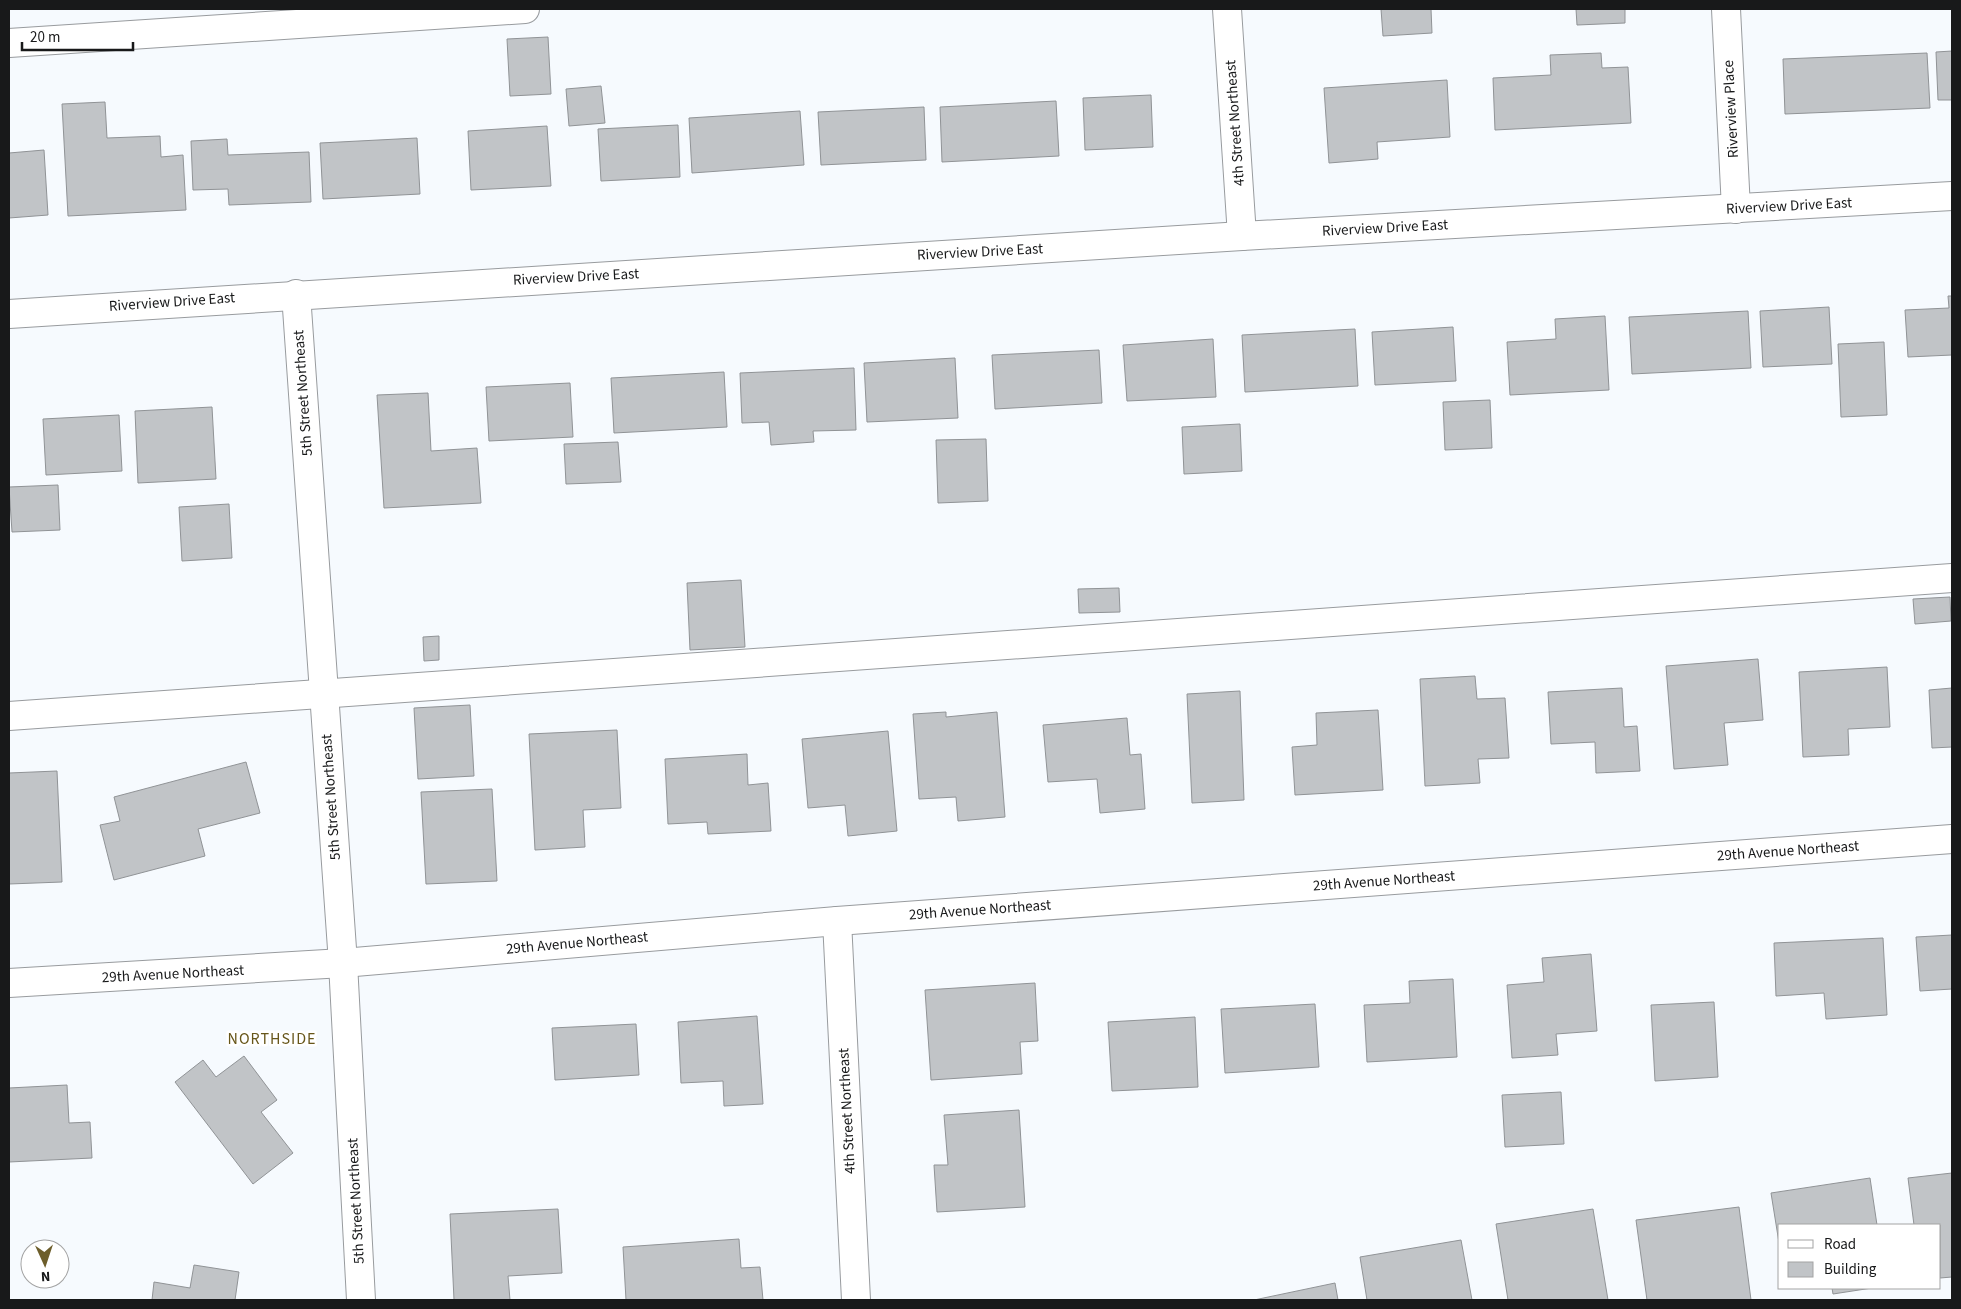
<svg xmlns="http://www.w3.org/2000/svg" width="1961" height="1309" viewBox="0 0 1961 1309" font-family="'Source Sans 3',sans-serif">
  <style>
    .building { fill: #c1c4c7; stroke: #909396 }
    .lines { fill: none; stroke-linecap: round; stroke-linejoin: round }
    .minor-casing { stroke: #989b9e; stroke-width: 30 }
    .minor { stroke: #fff; stroke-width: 28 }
    .labels { text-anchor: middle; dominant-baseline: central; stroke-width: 5; stroke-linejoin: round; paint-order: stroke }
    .street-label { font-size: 15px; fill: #18191a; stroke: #fff }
    .neighbourhood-label { font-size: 16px; letter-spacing: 1px; fill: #67561a; stroke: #fff }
  </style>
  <rect width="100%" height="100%" fill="#f6fafe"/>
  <!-- building -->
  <g class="building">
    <polygon points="1381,9 1431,9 1432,33 1383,36"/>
    <polygon points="1576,9 1625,9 1625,23 1577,25"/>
    <polygon points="548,37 551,94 510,96 507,39"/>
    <polygon points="1952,51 1952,100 1938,100 1936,52"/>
    <polygon points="1601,53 1602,68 1628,67 1631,123 1495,130 1493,78 1551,75 1550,55"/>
    <polygon points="1927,53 1930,108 1785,114 1783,59"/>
    <polygon points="1447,80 1450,137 1377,142 1378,159 1329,163 1324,88"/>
    <polygon points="601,86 605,123 569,126 566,89"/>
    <polygon points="1151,95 1153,147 1085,150 1083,98"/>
    <polygon points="1056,101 1059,156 942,162 940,107"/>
    <polygon points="105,102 107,138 160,136 161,157 183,155 186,210 68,216 62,104"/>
    <polygon points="924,107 926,160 821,165 818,112"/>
    <polygon points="800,111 804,165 692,173 689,118"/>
    <polygon points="678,125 680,177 601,181 598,129"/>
    <polygon points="547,126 551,186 471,190 468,131"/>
    <polygon points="417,138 420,194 323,199 320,143"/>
    <polygon points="227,139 228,155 309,152 311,202 229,205 228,189 193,190 191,141"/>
    <polygon points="44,150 48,215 9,218 9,153"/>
    <polygon points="1948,296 1952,296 1952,355 1908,357 1905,310 1949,308"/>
    <polygon points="1829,307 1832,364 1763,367 1760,311"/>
    <polygon points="1748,311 1751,368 1632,374 1629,317"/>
    <polygon points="1605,316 1609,390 1510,395 1507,342 1556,339 1555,319"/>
    <polygon points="1453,327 1456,381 1375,385 1372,332"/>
    <polygon points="1355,329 1358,386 1245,392 1242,335"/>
    <polygon points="1213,339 1216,397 1127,401 1123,345"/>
    <polygon points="1884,342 1887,415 1841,417 1838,344"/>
    <polygon points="1099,350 1102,403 995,409 992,355"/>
    <polygon points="955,358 958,418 867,422 864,363"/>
    <polygon points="854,368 856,430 813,431 814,442 771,445 769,422 742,423 740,373"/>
    <polygon points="724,372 727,427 614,433 611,378"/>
    <polygon points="570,383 573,437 489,441 486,387"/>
    <polygon points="428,393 431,451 477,448 481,503 384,508 377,395"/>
    <polygon points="1490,400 1492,448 1445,450 1443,402"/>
    <polygon points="212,407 216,479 138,483 135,411"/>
    <polygon points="119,415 122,471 46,475 43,419"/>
    <polygon points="1240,424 1242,471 1184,474 1182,427"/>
    <polygon points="986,439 988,501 938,503 936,440"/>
    <polygon points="618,442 621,482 566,484 564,444"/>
    <polygon points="58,485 60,530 12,532 9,487"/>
    <polygon points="229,504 232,558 182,561 179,507"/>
    <polygon points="741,580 745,647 690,650 687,583"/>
    <polygon points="1119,588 1120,612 1079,613 1078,589"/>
    <polygon points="1950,597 1951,621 1915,624 1913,599"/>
    <polygon points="439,636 439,660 424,661 423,637"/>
    <polygon points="1758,659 1763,720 1724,723 1728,765 1674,769 1666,666"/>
    <polygon points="1887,667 1890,727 1848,729 1849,755 1803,757 1799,672"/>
    <polygon points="1475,676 1477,699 1505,698 1509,758 1478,759 1480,783 1425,786 1420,679"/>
    <polygon points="1622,688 1624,727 1637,726 1640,771 1596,773 1595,742 1551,744 1548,692"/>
    <polygon points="1952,688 1952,747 1932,748 1929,690"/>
    <polygon points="1240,691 1244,800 1192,803 1187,694"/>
    <polygon points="470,705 474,776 418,779 414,708"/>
    <polygon points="1378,710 1383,790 1295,795 1292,747 1317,745 1316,713"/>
    <polygon points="946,712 946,717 997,712 1005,817 958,821 956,797 919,799 913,714"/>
    <polygon points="1127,718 1130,755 1141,754 1145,809 1100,813 1097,779 1048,782 1043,725"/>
    <polygon points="617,730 621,808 583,810 585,847 535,850 529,734"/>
    <polygon points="888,731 897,831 848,836 845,805 808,808 802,739"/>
    <polygon points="747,754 748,785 768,783 771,831 708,834 707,822 668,824 665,759"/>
    <polygon points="246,762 260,813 198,829 205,856 114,880 100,825 120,821 114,797"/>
    <polygon points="57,771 62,882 9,884 9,773"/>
    <polygon points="492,789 497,881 426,884 421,792"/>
    <polygon points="1952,935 1952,989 1920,991 1916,937"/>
    <polygon points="1883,938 1887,1015 1826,1019 1824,993 1776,996 1774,943"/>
    <polygon points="1591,954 1597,1031 1556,1034 1558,1055 1512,1058 1507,985 1544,982 1542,958"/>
    <polygon points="1453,979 1457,1057 1367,1062 1364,1005 1410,1003 1409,981"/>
    <polygon points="1035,983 1038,1041 1020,1042 1022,1074 931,1080 925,990"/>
    <polygon points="1714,1002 1718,1077 1655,1081 1651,1005"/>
    <polygon points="1315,1004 1319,1067 1225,1073 1221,1009"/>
    <polygon points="757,1016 763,1104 724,1106 723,1081 681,1083 678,1022"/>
    <polygon points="1195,1017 1198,1087 1112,1091 1108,1022"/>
    <polygon points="636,1024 639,1075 555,1080 552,1028"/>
    <polygon points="244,1056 277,1100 261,1112 293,1153 253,1184 175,1082 203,1060 216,1077"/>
    <polygon points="67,1085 69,1123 90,1122 92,1158 9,1162 9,1088"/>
    <polygon points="1561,1092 1564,1144 1505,1147 1502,1095"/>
    <polygon points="1019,1110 1025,1207 937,1212 934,1165 948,1165 944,1115"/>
    <polygon points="1952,1173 1952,1277 1940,1278 1940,1225 1914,1225 1908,1178"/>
    <polygon points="1870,1178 1877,1225 1780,1225 1780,1249 1771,1193"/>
    <polygon points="1739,1207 1751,1300 1647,1300 1636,1220"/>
    <polygon points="558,1209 562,1273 508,1276 510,1300 454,1300 450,1214"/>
    <polygon points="1593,1209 1608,1300 1508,1300 1496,1224"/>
    <polygon points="739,1239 741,1268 760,1267 763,1300 626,1300 623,1247"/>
    <polygon points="1461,1240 1472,1300 1367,1300 1360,1257"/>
    <polygon points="194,1265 239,1272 235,1300 152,1300 154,1282 190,1288"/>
    <polygon points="1335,1283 1338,1300 1254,1300"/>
    <polygon points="1832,1288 1872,1288 1833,1294"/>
  </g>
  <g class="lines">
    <defs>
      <g id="minor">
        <polyline points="1227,9 1242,236"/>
        <polyline points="1726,9 1736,209"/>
        <polyline points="9,43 525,9"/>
        <polyline points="296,294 343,963 361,1300"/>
        <polyline points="9,314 1242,236 1952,196"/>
        <polyline points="9,716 1952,578"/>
        <polyline points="837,921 856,1300"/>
        <polyline points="9,983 343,963 837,921 1952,839"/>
      </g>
    </defs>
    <!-- minor casing -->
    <use href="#minor" class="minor-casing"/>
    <!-- minor -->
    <use href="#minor" class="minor"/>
  </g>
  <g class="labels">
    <!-- street labels -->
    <g class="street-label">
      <text transform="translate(1731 109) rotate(-93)">Riverview Place</text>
      <text transform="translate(1235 123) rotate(-94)">4th Street Northeast</text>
      <text transform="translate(1789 206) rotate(-3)">Riverview Drive East</text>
      <text transform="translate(1385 228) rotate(-3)">Riverview Drive East</text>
      <text transform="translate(980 252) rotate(-3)">Riverview Drive East</text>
      <text transform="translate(576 277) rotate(-3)">Riverview Drive East</text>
      <text transform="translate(172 302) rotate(-4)">Riverview Drive East</text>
      <text transform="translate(303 393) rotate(-94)">5th Street Northeast</text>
      <text transform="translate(331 797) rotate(-94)">5th Street Northeast</text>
      <text transform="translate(1788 851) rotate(-4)">29th Avenue Northeast</text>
      <text transform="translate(1384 881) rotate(-4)">29th Avenue Northeast</text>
      <text transform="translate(980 910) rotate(-4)">29th Avenue Northeast</text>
      <text transform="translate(577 943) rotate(-5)">29th Avenue Northeast</text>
      <text transform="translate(173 974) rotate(-3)">29th Avenue Northeast</text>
      <text transform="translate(847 1111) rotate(-93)">4th Street Northeast</text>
      <text transform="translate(356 1201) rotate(-93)">5th Street Northeast</text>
    </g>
    <!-- neighbourhood labels -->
    <g class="neighbourhood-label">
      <text x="272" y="1039">NORTHSIDE</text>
    </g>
  </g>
  <!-- border -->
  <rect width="1961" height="1309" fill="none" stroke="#18191a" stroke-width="20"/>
  <!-- legend -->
  <rect x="1778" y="1224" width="162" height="65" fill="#ffffff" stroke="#a3a3a3"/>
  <rect x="1788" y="1240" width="25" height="8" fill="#ffffff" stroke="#a3a3a3"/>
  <text x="1824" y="1249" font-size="15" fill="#18191a">Road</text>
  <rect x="1788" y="1262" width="25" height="15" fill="#c1c4c7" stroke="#a3a3a3"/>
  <text x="1824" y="1274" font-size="15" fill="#18191a">Building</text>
  <!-- north arrow -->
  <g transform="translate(45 1264) rotate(177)"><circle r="24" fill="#ffffff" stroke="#a3a3a3"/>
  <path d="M0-4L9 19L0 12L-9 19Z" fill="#6d5e2b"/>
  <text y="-8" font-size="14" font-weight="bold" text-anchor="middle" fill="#18191a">N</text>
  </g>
  <!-- scale -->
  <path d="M22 42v8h111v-8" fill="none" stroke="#18191a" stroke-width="2.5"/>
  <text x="30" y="42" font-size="15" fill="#18191a" stroke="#ffffff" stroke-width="4" paint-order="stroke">20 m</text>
</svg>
